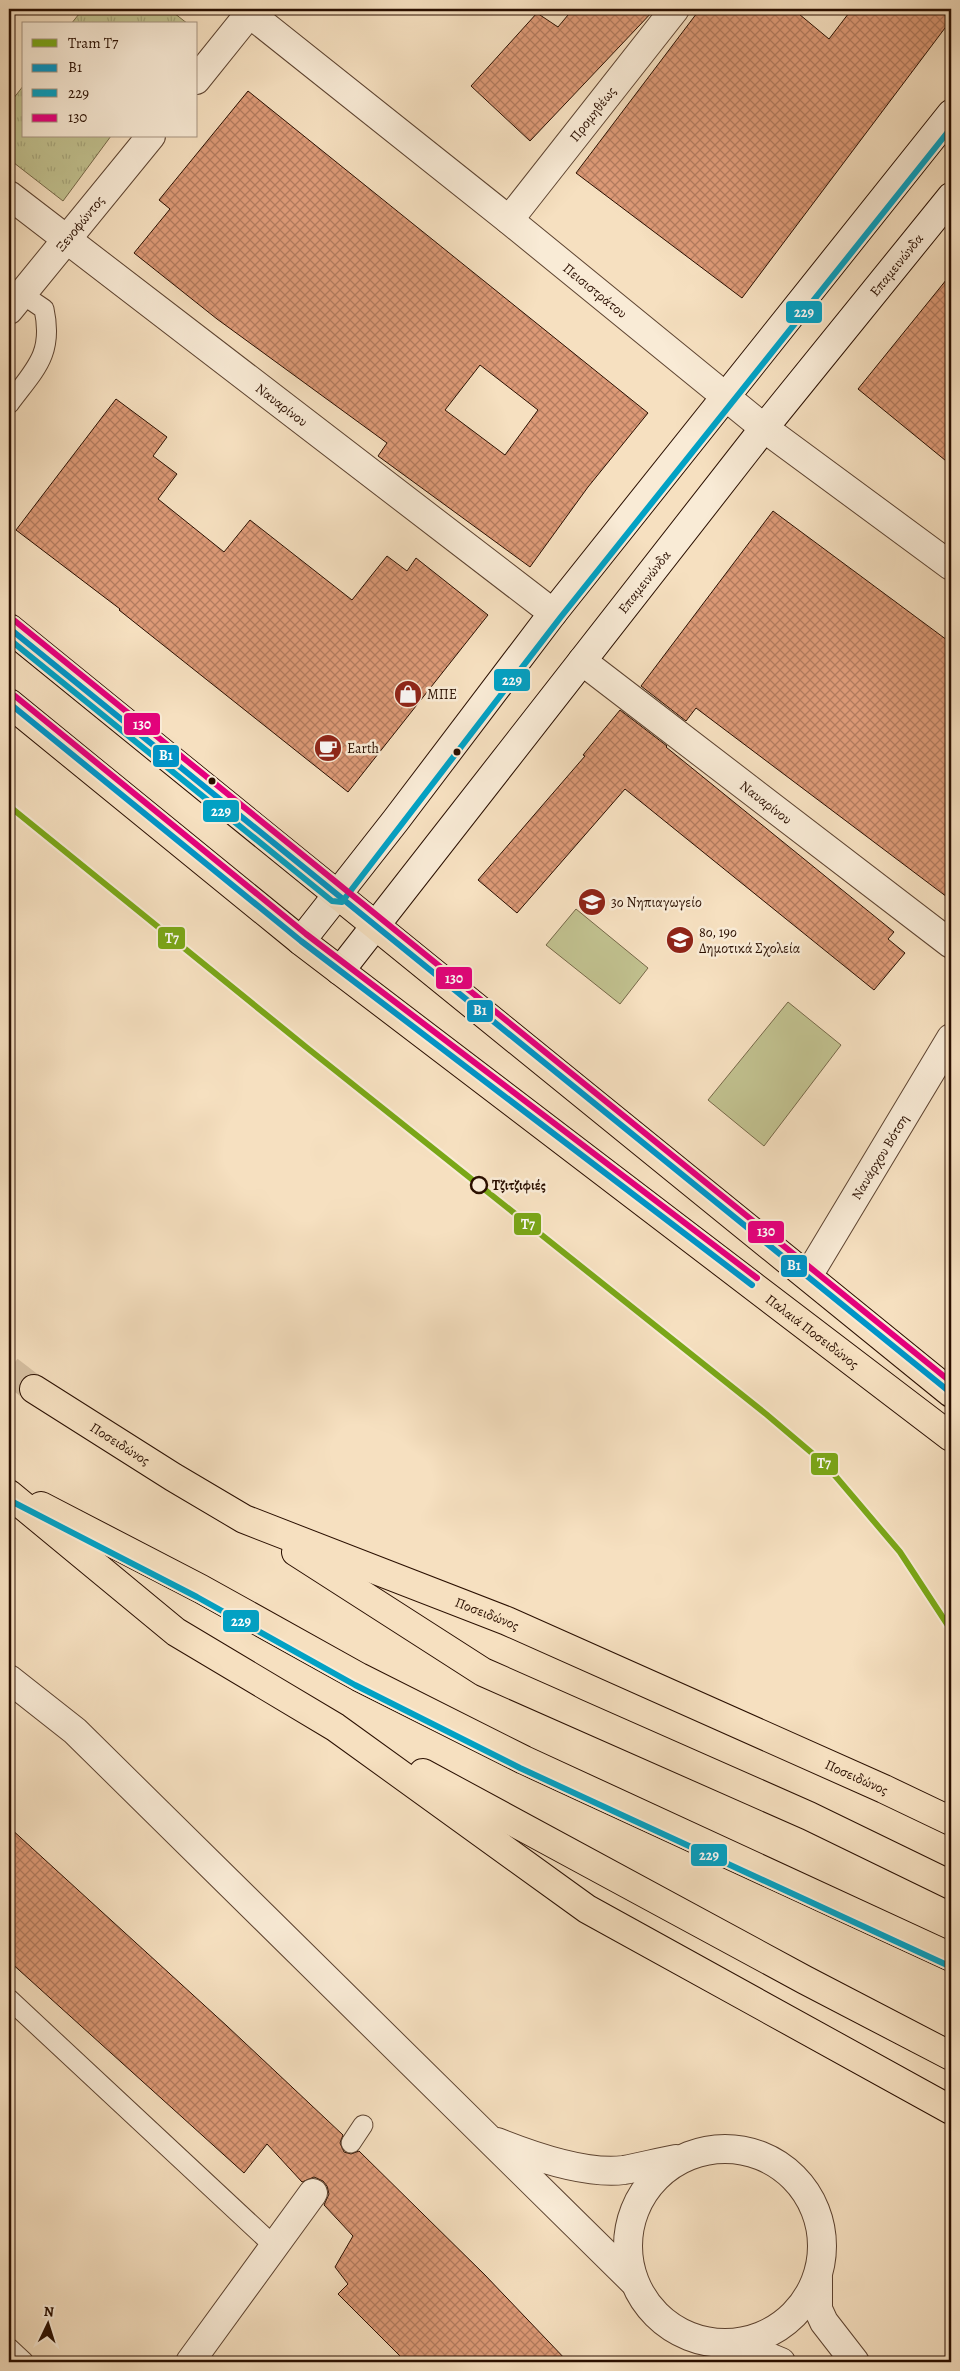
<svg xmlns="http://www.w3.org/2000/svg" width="960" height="2371" viewBox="0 0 960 2371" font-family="Alegreya,serif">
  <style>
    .grass { fill: #c1c18f; stroke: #766848 }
    .park { fill: url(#park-tufts); stroke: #766848 }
    .building { fill: url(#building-cross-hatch); stroke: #2a0f00; fill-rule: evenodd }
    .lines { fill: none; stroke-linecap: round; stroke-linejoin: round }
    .trunk-tunnel { stroke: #d7c1a3; stroke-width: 28; stroke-dasharray: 28 14; stroke-linecap: butt }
    .service-casing { stroke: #5d4330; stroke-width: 21 }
    .minor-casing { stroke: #5d4330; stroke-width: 30 }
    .secondary-casing { stroke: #2a0f00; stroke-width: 30 }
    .primary-casing { stroke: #2a0f00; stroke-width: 30 }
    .trunk-casing { stroke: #2a0f00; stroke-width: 30 }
    .service { stroke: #f9ebd6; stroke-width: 19 }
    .minor { stroke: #f9ebd6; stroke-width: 28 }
    .secondary { stroke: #f9ebd6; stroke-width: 28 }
    .primary { stroke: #f6e0c0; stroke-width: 28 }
    .trunk { stroke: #f6e0c0; stroke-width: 28 }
    .bus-1-casing { stroke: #f9ebd6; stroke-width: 10 }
    .bus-2-casing { stroke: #f9ebd6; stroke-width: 10 }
    .bus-3-casing { stroke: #f9ebd6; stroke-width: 10 }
    .bus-1 { stroke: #0095c8; stroke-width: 6 }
    .bus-2 { stroke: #02a1c4; stroke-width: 6 }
    .bus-3 { stroke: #e5007d; stroke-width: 6 }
    .tram-1-casing { stroke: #f9ebd6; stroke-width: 10 }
    .tram-1 { stroke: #7aa717; stroke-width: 6 }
    .bus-dot { fill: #2a0f00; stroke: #f9ebd6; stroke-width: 2 }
    .stop-dot { fill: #f9ebd6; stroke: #2a0f00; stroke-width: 2.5 }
    .labels { text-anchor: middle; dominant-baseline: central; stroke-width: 5; stroke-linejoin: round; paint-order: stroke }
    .street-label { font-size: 14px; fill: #2a0f00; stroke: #f9ebd6 }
    .poi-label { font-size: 14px; fill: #2a0f00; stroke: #f9ebd6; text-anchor: start }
    .stop-label { font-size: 14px; font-weight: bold; fill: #2a0f00; stroke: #f9ebd6; text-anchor: start }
    .line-badge { stroke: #f9ebd6; stroke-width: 2 }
    .badge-label { font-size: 14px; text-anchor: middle; font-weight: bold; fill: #fff }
  </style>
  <defs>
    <pattern id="park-tufts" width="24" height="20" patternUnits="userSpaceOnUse" patternTransform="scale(1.25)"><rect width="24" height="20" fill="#c1c18f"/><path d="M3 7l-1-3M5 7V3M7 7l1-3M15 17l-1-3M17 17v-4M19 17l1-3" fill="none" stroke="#a6a57a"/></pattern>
    <pattern id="building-cross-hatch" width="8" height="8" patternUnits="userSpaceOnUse" patternTransform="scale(1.25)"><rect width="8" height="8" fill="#dd9a77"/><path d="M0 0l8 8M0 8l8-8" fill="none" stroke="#b37c5f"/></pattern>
  </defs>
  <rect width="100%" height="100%" fill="#f6e0c0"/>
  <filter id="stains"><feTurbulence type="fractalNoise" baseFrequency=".004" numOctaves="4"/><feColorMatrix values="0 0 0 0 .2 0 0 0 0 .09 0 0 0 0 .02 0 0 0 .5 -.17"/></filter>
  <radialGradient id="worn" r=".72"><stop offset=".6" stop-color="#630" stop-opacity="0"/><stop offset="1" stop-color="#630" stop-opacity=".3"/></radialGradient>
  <!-- grass -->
  <g class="grass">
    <polygon points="576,909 648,968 620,1004 546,945"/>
    <polygon points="788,1002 841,1045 764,1146 708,1100"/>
  </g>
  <!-- park -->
  <g class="park">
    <polygon points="83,9 169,9 188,24 71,24"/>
    <polygon points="24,85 24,136 111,136 63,201 9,159 9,104"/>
  </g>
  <!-- building -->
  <g class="building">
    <polygon points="573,9 655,9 530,141 471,86 537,13 558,27"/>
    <polygon points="700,9 793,9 829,39 852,9 951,9 951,20 742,298 576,173"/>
    <path d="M248,91L648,413L588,487L530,567L378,456L387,443L217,319L134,253L170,209L159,200ZM480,365L538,410L505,455L445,410Z"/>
    <polygon points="951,274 951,465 858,389"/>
    <polygon points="116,399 167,437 153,456 177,474 158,499 224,552 250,520 352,600 387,556 407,571 416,558 488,615 348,792 119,610 120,609 16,530"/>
    <polygon points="773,511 951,643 951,900 696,708 686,721 641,686"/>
    <polygon points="620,710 667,746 666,747 894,932 888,939 905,953 874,990 625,789 517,913 478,880 585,756 583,755"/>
    <polygon points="9,1827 227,2026 343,2135 340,2143 344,2152 351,2154 359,2151 485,2275 568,2362 406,2362 338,2294 348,2284 335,2267 353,2236 324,2205 329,2194 327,2186 323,2181 314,2177 302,2182 267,2144 244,2173 9,1961"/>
  </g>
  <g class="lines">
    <!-- trunk-tunnel -->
    <polyline class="trunk-tunnel" points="9,1370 34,1389"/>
    <defs>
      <g id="service">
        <path d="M9,404C34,370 54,355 44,309L22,294"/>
        <polyline points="9,1999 273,2245"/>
        <polyline points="351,2143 363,2125"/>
        <polyline points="9,2348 24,2362"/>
      </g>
      <g id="minor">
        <path id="s1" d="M244,9L509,220L764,428L951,566"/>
        <polyline points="196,80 253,9"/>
        <path id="s2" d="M9,195L553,613"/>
        <path id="s3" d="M509,220L675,9"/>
        <path id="s4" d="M9,310L151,136"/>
        <path id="s5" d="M582,661L951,944"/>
        <path id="s6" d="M808,1276L951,1038"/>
        <polyline points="9,1679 75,1731 633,2281"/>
        <path d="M497,2142C532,2156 586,2175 624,2170C641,2167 659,2162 676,2159"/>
        <circle cx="725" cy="2246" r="97"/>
        <polyline points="818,2278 818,2309 824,2322 855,2362"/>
        <polyline points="735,2343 781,2362"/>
        <polyline points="190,2362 313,2193"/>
      </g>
      <g id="secondary">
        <polyline points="301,941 396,820 553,613 951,114"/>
        <path id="s7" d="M340,971L764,428L951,197"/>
      </g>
      <g id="primary">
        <polyline points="9,628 951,1393"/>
        <path id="s8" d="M9,703L301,941L951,1437"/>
      </g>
      <g id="trunk">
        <path id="s9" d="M34,1389L173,1477L244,1519L507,1621L884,1789L951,1821"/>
        <polyline points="9,1494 176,1632 335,1727 587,1909 951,2110"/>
        <polyline points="41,1506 201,1589 359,1677 524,1760 951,1957"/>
        <polyline points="296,1552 483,1672 809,1816 951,1885"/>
        <polyline points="423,1773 805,1980 951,2056"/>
      </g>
    </defs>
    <!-- service casing -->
    <use href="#service" class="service-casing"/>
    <!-- minor casing -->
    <use href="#minor" class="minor-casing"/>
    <!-- secondary casing -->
    <use href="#secondary" class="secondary-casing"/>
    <!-- primary casing -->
    <use href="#primary" class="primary-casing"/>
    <!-- trunk casing -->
    <use href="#trunk" class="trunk-casing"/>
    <!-- service -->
    <use href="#service" class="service"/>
    <!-- minor -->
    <use href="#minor" class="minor"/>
    <!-- secondary -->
    <use href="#secondary" class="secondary"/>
    <!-- primary -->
    <use href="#primary" class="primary"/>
    <!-- trunk -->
    <use href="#trunk" class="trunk"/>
    <defs>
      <g id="bus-1">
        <polyline points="9,628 951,1393"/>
        <polyline points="9,703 301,941 752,1285"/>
      </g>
      <g id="bus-2">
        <polyline points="9,639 332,901 342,902 560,618 951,128"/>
        <polyline points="9,1500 197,1597 355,1685 520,1768 947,1965"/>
      </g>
      <g id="bus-3">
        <polyline points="15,621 951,1382"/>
        <polyline points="15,696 306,934 757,1278"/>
      </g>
    </defs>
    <!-- bus-1 casing -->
    <use href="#bus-1" class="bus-1-casing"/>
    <!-- bus-2 casing -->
    <use href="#bus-2" class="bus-2-casing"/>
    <!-- bus-3 casing -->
    <use href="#bus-3" class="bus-3-casing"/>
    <!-- bus-1 -->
    <use href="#bus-1" class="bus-1"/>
    <!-- bus-2 -->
    <use href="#bus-2" class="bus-2"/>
    <!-- bus-3 -->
    <use href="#bus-3" class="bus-3"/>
    <defs>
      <polyline id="tram-1" points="9,806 306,1047 766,1414 826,1465 900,1552 951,1630"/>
    </defs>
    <!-- tram-1 casing -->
    <use href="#tram-1" class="tram-1-casing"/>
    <!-- tram-1 -->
    <use href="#tram-1" class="tram-1"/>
  </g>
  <!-- icons -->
  <defs>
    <symbol id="shop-disc" viewBox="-11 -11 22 22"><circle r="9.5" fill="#8f2418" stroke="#f9ebd6"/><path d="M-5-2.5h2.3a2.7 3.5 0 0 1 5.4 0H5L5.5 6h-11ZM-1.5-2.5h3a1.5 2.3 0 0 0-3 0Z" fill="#fff"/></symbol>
    <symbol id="cafe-disc" viewBox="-11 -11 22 22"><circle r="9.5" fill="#8f2418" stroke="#f9ebd6"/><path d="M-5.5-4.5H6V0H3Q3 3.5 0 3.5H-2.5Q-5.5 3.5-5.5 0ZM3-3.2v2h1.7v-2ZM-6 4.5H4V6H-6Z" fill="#fff"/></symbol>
    <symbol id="school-disc" viewBox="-11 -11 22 22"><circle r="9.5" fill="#8f2418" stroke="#f9ebd6"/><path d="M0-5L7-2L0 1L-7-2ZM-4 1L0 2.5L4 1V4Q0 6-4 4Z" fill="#fff"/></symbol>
  </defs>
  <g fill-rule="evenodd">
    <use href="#shop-disc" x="392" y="678" width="32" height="32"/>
    <use href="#cafe-disc" x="312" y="732" width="32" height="32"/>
    <use href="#school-disc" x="576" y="886" width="32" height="32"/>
    <use href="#school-disc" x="664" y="924" width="32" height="32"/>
  </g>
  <!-- markers -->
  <g class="bus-dot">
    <circle cx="457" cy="752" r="4.5"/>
    <circle cx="212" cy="781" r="4.5"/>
  </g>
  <circle class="stop-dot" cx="479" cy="1185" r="8"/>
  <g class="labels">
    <!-- street labels -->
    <g class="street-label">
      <text stroke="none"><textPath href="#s3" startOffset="135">Προμηθέως</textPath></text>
      <text stroke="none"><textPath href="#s4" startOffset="112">Ξενοφώντος</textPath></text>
      <text stroke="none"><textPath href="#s7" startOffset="899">Επαμεινώνδα</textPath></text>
      <text stroke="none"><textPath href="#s1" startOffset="450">Πεισιστράτου</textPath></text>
      <text stroke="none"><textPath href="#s2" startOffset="344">Ναυαρίνου</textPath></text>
      <text stroke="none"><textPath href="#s7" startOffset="494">Επαμεινώνδα</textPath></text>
      <text stroke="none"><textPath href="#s5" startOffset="232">Ναυαρίνου</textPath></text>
      <text stroke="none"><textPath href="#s6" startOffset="139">Ναυάρχου Βότση</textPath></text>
      <text stroke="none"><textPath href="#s8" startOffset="1020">Παλαιά Ποσειδώνος</textPath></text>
      <text stroke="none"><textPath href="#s9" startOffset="102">Ποσειδώνος</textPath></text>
      <text stroke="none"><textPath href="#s9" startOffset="508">Ποσειδώνος</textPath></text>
      <text stroke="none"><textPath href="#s9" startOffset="912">Ποσειδώνος</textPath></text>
    </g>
    <!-- poi labels -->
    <g class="poi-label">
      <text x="427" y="694">ΜΠΕ</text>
      <text x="347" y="748">Earth</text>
      <text x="611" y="902">3ο Νηπιαγωγείο</text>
      <text x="699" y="932">8ο, 19ο<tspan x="699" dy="16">Δημοτικά Σχολεία</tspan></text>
    </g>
    <!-- stop labels -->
    <g class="stop-label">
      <text x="492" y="1185">Τζιτζιφιές</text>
    </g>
  </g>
  <g class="line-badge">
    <rect x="785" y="300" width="38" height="24" rx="5" fill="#02a1c4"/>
    <rect x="493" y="668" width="38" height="24" rx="5" fill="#02a1c4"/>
    <rect x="123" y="712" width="38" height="24" rx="5" fill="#e5007d"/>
    <rect x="152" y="744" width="28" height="24" rx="5" fill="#0095c8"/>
    <rect x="202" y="799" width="38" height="24" rx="5" fill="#02a1c4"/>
    <rect x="157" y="926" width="29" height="24" rx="5" fill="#7aa717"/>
    <rect x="435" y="966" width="38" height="24" rx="5" fill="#e5007d"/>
    <rect x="466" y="999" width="28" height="24" rx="5" fill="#0095c8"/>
    <rect x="513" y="1212" width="29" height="24" rx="5" fill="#7aa717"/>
    <rect x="747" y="1220" width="38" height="24" rx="5" fill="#e5007d"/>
    <rect x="780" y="1254" width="28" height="24" rx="5" fill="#0095c8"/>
    <rect x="810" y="1452" width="29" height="24" rx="5" fill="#7aa717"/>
    <rect x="222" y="1609" width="38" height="24" rx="5" fill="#02a1c4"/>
    <rect x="690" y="1843" width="38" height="24" rx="5" fill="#02a1c4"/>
  </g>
  <g class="badge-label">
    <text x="804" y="317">229</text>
    <text x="512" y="685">229</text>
    <text x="142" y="729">130</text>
    <text x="166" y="760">Β1</text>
    <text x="221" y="816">229</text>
    <text x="172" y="943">Τ7</text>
    <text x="454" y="983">130</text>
    <text x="480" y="1015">Β1</text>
    <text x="528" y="1229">Τ7</text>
    <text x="766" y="1236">130</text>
    <text x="794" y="1270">Β1</text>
    <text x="824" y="1468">Τ7</text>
    <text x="241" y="1626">229</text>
    <text x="709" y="1860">229</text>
  </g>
  <!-- margin -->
  <rect width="960" height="2371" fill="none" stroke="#f6e0c0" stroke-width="30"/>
  <rect x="10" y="10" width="940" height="2351" fill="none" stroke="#2a0f00" stroke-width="2.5"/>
  <rect x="15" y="15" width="930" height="2341" fill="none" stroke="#2a0f00"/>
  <!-- legend -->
  <rect x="22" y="22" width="175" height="115" fill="#f9ebd6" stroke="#a69380"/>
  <rect x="32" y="39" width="25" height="8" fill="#7aa717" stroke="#a69380"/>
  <text x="68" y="48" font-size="15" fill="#2a0f00">Tram Τ7</text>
  <rect x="32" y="64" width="25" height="8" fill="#0095c8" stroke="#a69380"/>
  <text x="68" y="72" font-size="15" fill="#2a0f00">Β1</text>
  <rect x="32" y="89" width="25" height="8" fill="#02a1c4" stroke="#a69380"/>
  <text x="68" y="98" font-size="15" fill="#2a0f00">229</text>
  <rect x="32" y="114" width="25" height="8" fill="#e5007d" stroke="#a69380"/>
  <text x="68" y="122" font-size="15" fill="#2a0f00">130</text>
  <!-- north arrow -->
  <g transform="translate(48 2324) rotate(4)" stroke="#f9ebd6" stroke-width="4" paint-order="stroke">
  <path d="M0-4L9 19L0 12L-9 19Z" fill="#2a0f00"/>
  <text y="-8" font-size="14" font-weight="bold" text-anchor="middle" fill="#2a0f00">N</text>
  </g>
  <rect width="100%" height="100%" filter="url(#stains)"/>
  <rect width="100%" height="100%" fill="url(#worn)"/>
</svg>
